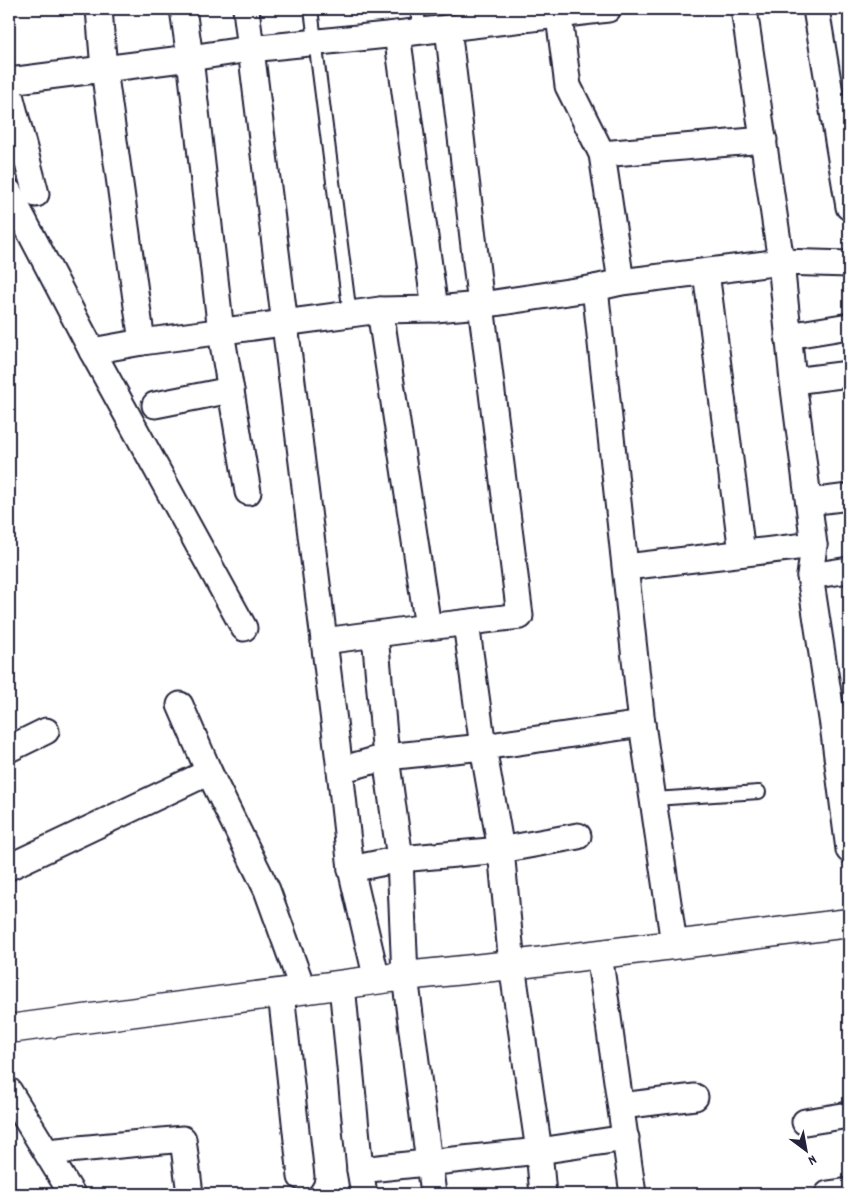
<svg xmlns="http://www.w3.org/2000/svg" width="858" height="1203" viewBox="0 0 858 1203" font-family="Dekko,sans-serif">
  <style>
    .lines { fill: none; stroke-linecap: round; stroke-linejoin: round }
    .service-casing { stroke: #22223b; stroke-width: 16 }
    .minor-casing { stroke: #22223b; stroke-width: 29 }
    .tertiary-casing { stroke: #22223b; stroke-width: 31 }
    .service { stroke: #fff; stroke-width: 12 }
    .minor { stroke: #fff; stroke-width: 25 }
    .tertiary { stroke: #fff; stroke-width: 28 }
  </style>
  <rect width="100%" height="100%" fill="#fff"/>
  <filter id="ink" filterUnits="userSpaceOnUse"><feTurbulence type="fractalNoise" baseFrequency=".02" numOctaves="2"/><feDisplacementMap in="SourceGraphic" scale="10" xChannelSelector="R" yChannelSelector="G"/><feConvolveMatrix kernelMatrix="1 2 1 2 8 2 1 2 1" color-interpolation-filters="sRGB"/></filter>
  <g filter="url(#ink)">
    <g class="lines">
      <defs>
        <g id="service">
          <polyline points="311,9 350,315"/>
          <polyline points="417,9 420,31"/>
          <polyline points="654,799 759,792"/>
        </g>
        <g id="minor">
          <polyline points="99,9 104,69 142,342"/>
          <polyline points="183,9 190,58 221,332 248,492"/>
          <polyline points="246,9 340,770 351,869 377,980"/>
          <polyline points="558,9 568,86 602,154"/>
          <polyline points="744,9 781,262 793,381 814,545 810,576 833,725 849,850"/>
          <polyline points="816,9 849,207"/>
          <polyline points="397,34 435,309"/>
          <polyline points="9,81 190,58 250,49 397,34 608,9"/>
          <polyline points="9,91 36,194"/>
          <polyline points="9,192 92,351 244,628"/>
          <polyline points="706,272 742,553"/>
          <polyline points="621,282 602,154 764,140"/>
          <polyline points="595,288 642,724 674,944"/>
          <polyline points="380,310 428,627"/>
          <polyline points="788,336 849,326"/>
          <polyline points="92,351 142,342 380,310 435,309 481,305 595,288 621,282 781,262 849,264"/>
          <polyline points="793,381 849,374"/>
          <polyline points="155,405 231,390"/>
          <polyline points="809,502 849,497"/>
          <polyline points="626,567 814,545"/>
          <polyline points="810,576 849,570"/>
          <polyline points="466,623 483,747 501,850 512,965 539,1151 543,1194"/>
          <polyline points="375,635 386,757 400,859 405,976 433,1194"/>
          <polyline points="324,641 428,627 520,616 481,305 448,28"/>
          <polyline points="180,705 209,772 267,890 303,990"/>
          <polyline points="9,749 46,731"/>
          <polyline points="340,770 386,757 483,747 642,724"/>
          <polyline points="9,867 209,772"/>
          <polyline points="351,869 400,859 501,850 578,836"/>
          <polyline points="599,954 633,1194"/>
          <polyline points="342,985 360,1170 364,1194"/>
          <polyline points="281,993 301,1177"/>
          <polyline points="9,1091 72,1194"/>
          <polyline points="621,1106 695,1097"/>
          <polyline points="805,1122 849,1115"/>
          <polyline points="47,1152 183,1139 190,1194"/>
          <polyline points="360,1170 539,1151 626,1138"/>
          <polyline points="828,1194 849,1191"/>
        </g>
        <polyline id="tertiary" points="9,1029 405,976 512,965 849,923"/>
      </defs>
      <!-- service casing -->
      <use href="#service" class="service-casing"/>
      <!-- minor casing -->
      <use href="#minor" class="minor-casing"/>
      <!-- tertiary casing -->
      <use href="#tertiary" class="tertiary-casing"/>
      <!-- service -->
      <use href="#service" class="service"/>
      <!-- minor -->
      <use href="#minor" class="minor"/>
      <!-- tertiary -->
      <use href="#tertiary" class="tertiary"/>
    </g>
  </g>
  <!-- margin -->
  <rect width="858" height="1203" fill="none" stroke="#fff" stroke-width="30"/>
  <rect x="15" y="15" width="828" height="1173" fill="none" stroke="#22223b" stroke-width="2" filter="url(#ink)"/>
  <!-- north arrow -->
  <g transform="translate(806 1150) rotate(148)" stroke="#ffffff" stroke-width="4" paint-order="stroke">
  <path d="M0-4L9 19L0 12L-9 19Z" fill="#22223b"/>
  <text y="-8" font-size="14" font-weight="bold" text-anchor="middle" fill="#22223b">N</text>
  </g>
</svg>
